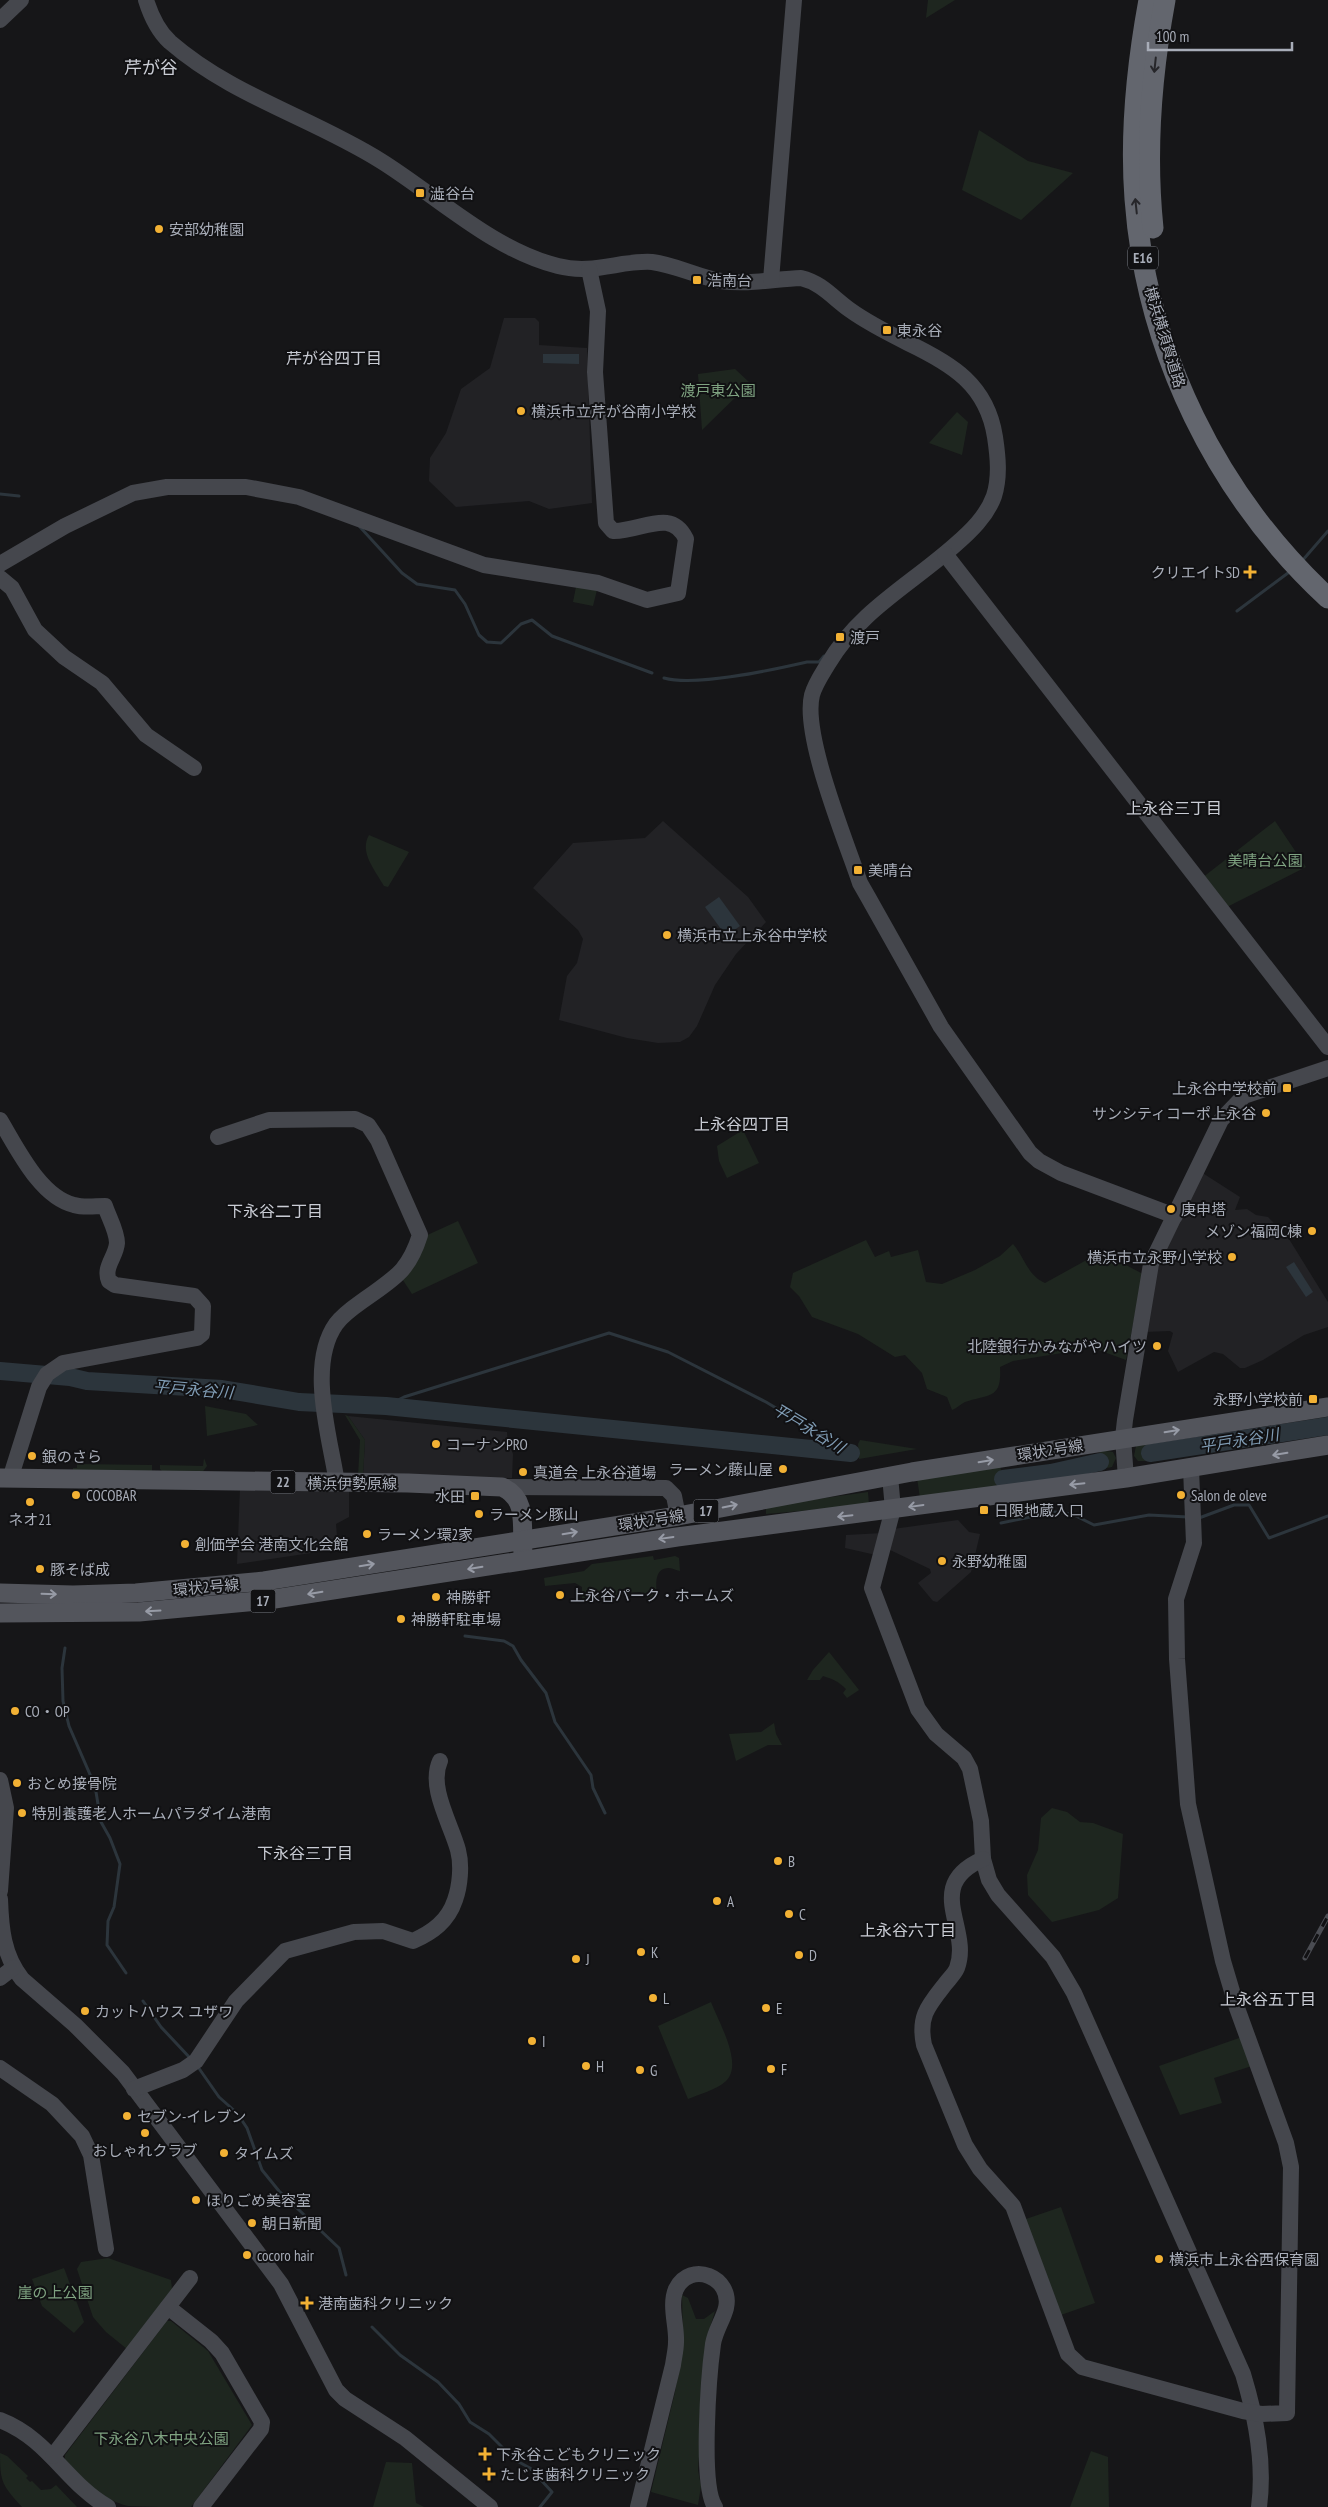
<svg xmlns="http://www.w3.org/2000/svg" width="1328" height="2507" viewBox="0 0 1328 2507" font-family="'PT Sans Narrow','Noto Sans JP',sans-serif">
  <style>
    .built { fill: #222225 }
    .green { fill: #1e261f }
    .water { fill: #2c353c }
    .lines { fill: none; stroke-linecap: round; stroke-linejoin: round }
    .stream { stroke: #2c353c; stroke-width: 3 }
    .river { stroke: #2c353c; stroke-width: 18 }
    .secondary { stroke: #45474d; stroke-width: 16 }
    .primary { stroke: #53555c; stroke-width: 19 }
    .highway { stroke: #63666e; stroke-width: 21 }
    .rail-casing { stroke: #4a4c52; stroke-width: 5 }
    .rail { stroke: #111113; stroke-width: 3; stroke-dasharray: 9; stroke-linecap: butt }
    .oneway { stroke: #26262a }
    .oneway2 { stroke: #979ba6 }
    .poi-dot { fill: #f2b134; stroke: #111113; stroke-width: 2 }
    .labels { text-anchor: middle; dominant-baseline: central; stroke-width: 4; stroke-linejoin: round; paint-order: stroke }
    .shield { fill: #111113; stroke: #7b7e86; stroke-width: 1 }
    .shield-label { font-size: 14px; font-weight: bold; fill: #a8adb8 }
    .poi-label { font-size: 15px; fill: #a8adb8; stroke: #111113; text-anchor: start }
    .street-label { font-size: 15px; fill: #a8adb8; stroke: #111113 }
    .park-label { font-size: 15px; fill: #7fa381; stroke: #111113 }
    .neighbourhood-label { font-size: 16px; fill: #c9ccd4; stroke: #111113 }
    .water-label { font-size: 16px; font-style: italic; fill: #7f9bb3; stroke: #111113 }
    .quarter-label { font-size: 18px; fill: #c9ccd4; stroke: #111113 }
  </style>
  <rect width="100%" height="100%" fill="#161618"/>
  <!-- built -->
  <g class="built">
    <polygon points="504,318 535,318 539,322 539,345 587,348 592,503 549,509 529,501 456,507 429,481 430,458 446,433 461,389 490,368"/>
    <polygon points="663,821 748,897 766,922 736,954 715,985 697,1026 689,1037 680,1042 658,1043 627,1038 559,1020 567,976 577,963 583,939 578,930 533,888 573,843 645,838"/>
    <polygon points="1201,1172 1240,1197 1235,1210 1247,1209 1256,1215 1268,1217 1289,1239 1328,1302 1328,1327 1304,1335 1263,1360 1245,1368 1240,1368 1223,1354 1214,1352 1178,1372 1168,1351 1173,1333 1170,1331 1144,1332 1155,1275"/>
    <polygon points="348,1416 507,1432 508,1449 511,1449 513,1454 512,1478 363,1476 365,1440"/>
    <polygon points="240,1488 349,1490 349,1517 336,1524 338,1549 237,1564"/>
    <polygon points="958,1520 969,1532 980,1534 971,1572 937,1602 933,1601 918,1583 931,1573 930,1569 888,1549 893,1529"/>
    <polygon points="883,1533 876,1555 845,1548 846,1535"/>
  </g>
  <!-- green -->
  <g class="green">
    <polygon points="928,0 955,0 926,18"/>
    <polygon points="979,130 1028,161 1073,173 1021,220 962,190"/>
    <polygon points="735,369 750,383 702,430 698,374"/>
    <polygon points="957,412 968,422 962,455 929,443"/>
    <polygon points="577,582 598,586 593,606 573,602"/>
    <polygon points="1275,821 1306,867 1225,908 1202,878"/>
    <path d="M369,835L409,852L388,887L384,886C375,870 359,852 369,835Z"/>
    <polygon points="743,1130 759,1163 727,1178 719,1161 717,1146"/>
    <polygon points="458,1221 478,1263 412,1294 401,1277 423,1237"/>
    <path d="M866,1240L875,1257L889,1251L891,1257L918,1250L926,1282L942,1284L975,1270L1000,1256L1013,1244C1025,1258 1027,1275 1045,1283L1101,1252L1143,1274L1126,1360L1093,1348L1013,1361L1000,1367C1002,1399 990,1394 965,1402C961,1404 957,1408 952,1410L947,1397L927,1389L922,1373L905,1355L895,1357L858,1334L812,1317L799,1296L790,1287L793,1273Z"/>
    <polygon points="205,1406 246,1414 258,1425 207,1436"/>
    <polygon points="345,1415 348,1416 365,1440 363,1476 358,1476 360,1440"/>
    <polygon points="860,1440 917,1449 859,1459 858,1444"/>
    <polygon points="1149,1442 1152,1461 1138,1461 1134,1456 1136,1446"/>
    <polygon points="1099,1450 1113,1452 1116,1458 1112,1467 1102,1469"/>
    <polygon points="204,1458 207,1466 201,1474 165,1474 160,1469 160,1465 203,1466"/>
    <polygon points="77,1464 152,1465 152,1474 73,1473 73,1468 77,1468"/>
    <polygon points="1000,1465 1004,1486 920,1498 917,1478"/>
    <polygon points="868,1492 869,1505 766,1514 766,1506"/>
    <path d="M653,1556L654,1560L675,1556L679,1558L680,1571C677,1571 673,1568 669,1568C654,1568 656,1584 657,1595L649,1600L640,1592L612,1596L607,1600L588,1593L582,1602V1587L575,1583L545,1586L544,1578L584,1571L592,1564Z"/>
    <path d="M829,1652L859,1690L847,1698L843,1693L846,1689C839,1682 833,1679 823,1676L820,1680H807L813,1670Z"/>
    <polygon points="774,1723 776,1734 782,1745 768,1745 736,1761 729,1734 761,1732"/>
    <polygon points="1052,1808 1067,1812 1080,1822 1093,1823 1123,1834 1118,1898 1099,1910 1052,1922 1028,1895 1027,1875 1038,1850 1041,1818"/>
    <path d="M711,2002C718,2021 744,2064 726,2081C716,2090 700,2094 688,2099L658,2026Z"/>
    <polygon points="1242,2037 1252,2066 1214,2078 1222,2103 1180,2115 1159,2066"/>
    <polygon points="1061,2207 1095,2303 1058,2316 1023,2220"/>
    <polygon points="108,2258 171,2280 172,2289 127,2349 106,2332 93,2317 77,2269 81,2262"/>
    <polygon points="64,2268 84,2322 74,2333 42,2306 32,2279"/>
    <polygon points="682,2295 688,2298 696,2319 704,2319 715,2311 709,2331 698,2470 701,2486 698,2505 651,2492 675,2392 683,2345"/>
    <path d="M167,2321H171L208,2351L252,2425L191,2507C173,2507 145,2507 128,2506C102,2500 84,2479 65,2461V2455Z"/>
    <polygon points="1091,2451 1108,2457 1109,2507 1070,2507"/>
    <path d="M0,2453L7,2456L28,2476L26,2478L30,2482L32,2481L41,2490L51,2489L56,2485L77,2507H22C2,2485 0,2482 0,2453Z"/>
    <polygon points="386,2462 412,2463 416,2503 424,2507 373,2507"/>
  </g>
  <!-- water -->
  <g class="water">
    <polygon points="543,354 579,354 579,364 543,363"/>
    <polygon points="719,897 740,926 726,936 705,907"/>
    <polygon points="1294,1262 1313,1292 1306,1297 1286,1267"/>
  </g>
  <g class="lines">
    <!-- stream -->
    <g class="stream">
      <polyline points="0,494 19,496"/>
      <polyline points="360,527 402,573 417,584 455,590 465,604 479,635 487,642 501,643 521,624 532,620 552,636 652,673"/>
      <polyline points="1302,561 1328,531"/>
      <polyline points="1237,611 1292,570"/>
      <path d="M664,678C696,687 772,670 807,662H819L824,656"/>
      <polyline points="386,1406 404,1397 609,1333 668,1352 766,1402 851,1453"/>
      <polyline points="1199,1518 1234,1505 1249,1505 1269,1538 1328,1516"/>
      <polyline points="1001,1523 1055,1512 1072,1514 1094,1525 1149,1515 1188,1517"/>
      <polyline points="465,1636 504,1641 513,1646 521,1660 546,1693 555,1722 591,1775 593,1788 605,1813"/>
      <polyline points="65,1648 62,1668 63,1701 69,1726 95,1786 101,1822 110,1838 120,1864 114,1907 108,1921 107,1945 126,1973"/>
      <polyline points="143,2001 161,2027 191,2059"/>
      <polyline points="198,2067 219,2097 237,2113 247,2128 262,2170 279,2191 339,2248 346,2275"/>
      <polyline points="372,2327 400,2355 438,2382 459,2404 470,2422 489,2434 515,2460 530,2468 552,2492 540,2507"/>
    </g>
    <!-- river -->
    <g class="river">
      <polyline points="0,1371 70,1377 87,1381 222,1389 299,1402 386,1406 851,1453"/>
      <polyline points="1150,1453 1328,1426"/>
      <polyline points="1003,1479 1051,1473 1100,1462"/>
    </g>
    <!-- secondary -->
    <g class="secondary">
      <path d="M146,0C151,16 158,31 170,42C232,96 313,118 381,161C437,196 493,250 558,266C593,275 621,260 652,262C676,265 698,277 721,281C747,285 775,279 801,278C822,283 833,298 850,310C868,323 888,333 908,343C952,364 987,385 995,437C998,457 1000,477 994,496C987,516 970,532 955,545C910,585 859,611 828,664C822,674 815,684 812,695C802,735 846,841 860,883L868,897L941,1027L1030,1153L1039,1161L1061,1173L1175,1216"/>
      <polyline points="0,20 21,0"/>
      <polyline points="771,280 794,0"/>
      <polyline points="945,554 1328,1047"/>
      <path d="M0,564L65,526L133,493L167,487H246L299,497L484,565L598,583L647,600L678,593L686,539C671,507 641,532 613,531L606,523L595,372L598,311L589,269"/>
      <polyline points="0,578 12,588 35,630 64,657 102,683 146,735 194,768"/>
      <path d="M0,1120C17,1148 40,1197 74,1205C84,1208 95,1206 105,1206C109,1218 117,1231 117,1243C116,1257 103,1267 109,1281L115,1285L194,1296L203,1306L202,1334L197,1338L63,1363L47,1374L39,1387L10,1479"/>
      <path d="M218,1137L269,1120L355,1119L368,1125L378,1140L420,1235C409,1270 396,1277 368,1297C357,1305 344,1313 336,1324C307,1365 330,1437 337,1483"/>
      <path d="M890,1476L893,1509L872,1588L918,1709L936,1734L964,1758L970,1769L981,1821L983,1859L989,1880L998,1895L1053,1957L1074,1993L1243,2374C1256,2417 1265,2462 1259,2507"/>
      <polyline points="1126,1478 1123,1438 1125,1420 1151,1264 1221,1120 1244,1096 1328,1068"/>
      <polyline points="502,1487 666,1488 674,1496 678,1516"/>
      <polyline points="0,1780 6,1808 0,1891"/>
      <path d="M983,1859C922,1886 972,1928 957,1968C955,1973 950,1978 946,1983C928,2006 918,2016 924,2045L965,2145L980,2169L1013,2206L1068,2354L1082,2367L1243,2411L1261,2414L1287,2413L1291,2167L1286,2143L1237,2008L1223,1961L1188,1804L1177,1659L1176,1599L1194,1543L1191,1468"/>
      <path d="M0,1899C1,1928 3,1955 22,1979L75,2025L123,2073L281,2284L336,2390L345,2399L405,2438L490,2507"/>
      <polyline points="0,1978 13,1968"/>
      <polyline points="0,2068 52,2104 82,2136 91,2155 106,2249"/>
      <path d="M134,2089L183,2070L196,2061L236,2001L285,1951L354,1932L383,1931L413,1941C433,1932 448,1921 455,1900C460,1886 462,1865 458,1850C451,1824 428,1787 440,1761"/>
      <polyline points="168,2307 211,2341 222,2353 262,2422 261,2429 201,2507"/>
      <path d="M0,2420C49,2439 66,2483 108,2507"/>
      <polyline points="53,2456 190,2278"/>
      <path d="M638,2507L673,2365C674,2357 676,2350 676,2342C677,2326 669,2305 676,2289C690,2260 733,2277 726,2308C723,2320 715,2331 713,2344C709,2373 700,2485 715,2507"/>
    </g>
    <!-- primary -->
    <g class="primary">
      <path d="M0,1478L408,1483L502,1487C529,1499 521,1528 523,1553"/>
      <polyline points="0,1593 73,1595 136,1593 264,1581 678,1516 912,1472 1328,1407"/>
      <polyline points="0,1613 139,1612 268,1600 677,1537 1126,1478 1328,1445"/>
    </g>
    <!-- highway -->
    <g class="highway">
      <path d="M1149,0C1137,65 1130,133 1135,199C1146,351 1217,495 1328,598"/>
      <path d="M1153,228C1145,151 1151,76 1165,0"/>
    </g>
    <defs>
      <polyline id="rail" points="1305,1958 1328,1916"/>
    </defs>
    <!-- rail casing -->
    <use href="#rail" class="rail-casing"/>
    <!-- rail -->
    <use href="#rail" class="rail"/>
  </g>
  <!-- one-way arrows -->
  <defs><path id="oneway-shaft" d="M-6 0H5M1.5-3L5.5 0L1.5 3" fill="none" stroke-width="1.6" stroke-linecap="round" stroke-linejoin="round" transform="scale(1.25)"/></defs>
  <g class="oneway">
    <use href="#oneway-shaft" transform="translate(1155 65) rotate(96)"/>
    <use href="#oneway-shaft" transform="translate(1136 206) rotate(-96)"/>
  </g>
  <g class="oneway2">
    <use href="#oneway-shaft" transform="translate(1172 1431) rotate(-9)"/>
    <use href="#oneway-shaft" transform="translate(1280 1454) rotate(171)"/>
    <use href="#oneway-shaft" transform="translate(986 1461) rotate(-9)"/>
    <use href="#oneway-shaft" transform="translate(1077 1484) rotate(174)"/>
    <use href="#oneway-shaft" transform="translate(730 1506) rotate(-11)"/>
    <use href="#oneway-shaft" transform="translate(916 1506) rotate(172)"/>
    <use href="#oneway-shaft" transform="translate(845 1516) rotate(174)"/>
    <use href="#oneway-shaft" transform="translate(570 1533) rotate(-9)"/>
    <use href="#oneway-shaft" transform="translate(666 1538) rotate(172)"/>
    <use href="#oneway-shaft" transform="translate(367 1565) rotate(-9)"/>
    <use href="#oneway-shaft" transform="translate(475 1568) rotate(171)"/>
    <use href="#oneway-shaft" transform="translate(315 1593) rotate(171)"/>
    <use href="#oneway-shaft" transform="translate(49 1594) rotate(2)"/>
    <use href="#oneway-shaft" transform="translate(153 1611) rotate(177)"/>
  </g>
  <!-- markers -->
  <g class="poi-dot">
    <rect x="415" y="188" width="10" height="10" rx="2.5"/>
    <circle cx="159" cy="229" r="5"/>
    <rect x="692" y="275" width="10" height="10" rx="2.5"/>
    <rect x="882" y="325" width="10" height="10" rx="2.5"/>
    <circle cx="521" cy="411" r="5"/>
    <path d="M1247.5 564.5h5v5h5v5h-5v5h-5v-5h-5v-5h5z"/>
    <rect x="835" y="632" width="10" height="10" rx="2.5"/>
    <rect x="853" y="865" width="10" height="10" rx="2.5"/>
    <circle cx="667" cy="935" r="5"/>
    <rect x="1282" y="1083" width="10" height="10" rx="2.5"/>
    <circle cx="1266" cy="1113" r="5"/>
    <circle cx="1171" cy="1209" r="5"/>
    <circle cx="1312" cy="1231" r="5"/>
    <circle cx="1232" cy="1257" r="5"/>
    <circle cx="1157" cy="1346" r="5"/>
    <rect x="1308" y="1394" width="10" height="10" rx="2.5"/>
    <circle cx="436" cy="1444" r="5"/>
    <circle cx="32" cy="1456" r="5"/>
    <circle cx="783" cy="1469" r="5"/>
    <circle cx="523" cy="1472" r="5"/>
    <circle cx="76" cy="1495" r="5"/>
    <circle cx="1181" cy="1495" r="5"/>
    <rect x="470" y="1491" width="10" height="10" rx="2.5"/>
    <circle cx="30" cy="1502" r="5"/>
    <rect x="979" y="1505" width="10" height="10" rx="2.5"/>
    <circle cx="479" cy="1514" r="5"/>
    <circle cx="367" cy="1534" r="5"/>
    <circle cx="185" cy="1544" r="5"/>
    <circle cx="942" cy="1561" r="5"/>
    <circle cx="40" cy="1569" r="5"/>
    <circle cx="560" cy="1595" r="5"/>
    <circle cx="436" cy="1597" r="5"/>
    <circle cx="401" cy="1619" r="5"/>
    <circle cx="15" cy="1711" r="5"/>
    <circle cx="17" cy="1783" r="5"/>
    <circle cx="22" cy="1813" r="5"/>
    <circle cx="778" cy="1861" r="5"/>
    <circle cx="717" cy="1901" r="5"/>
    <circle cx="789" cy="1914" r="5"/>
    <circle cx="641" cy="1952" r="5"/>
    <circle cx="799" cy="1955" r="5"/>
    <circle cx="576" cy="1959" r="5"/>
    <circle cx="653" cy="1998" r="5"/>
    <circle cx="766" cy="2008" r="5"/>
    <circle cx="85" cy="2011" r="5"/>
    <circle cx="532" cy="2041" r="5"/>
    <circle cx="586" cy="2066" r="5"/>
    <circle cx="771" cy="2069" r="5"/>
    <circle cx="640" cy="2070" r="5"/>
    <circle cx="127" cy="2116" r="5"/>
    <circle cx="145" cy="2133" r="5"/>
    <circle cx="224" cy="2153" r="5"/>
    <circle cx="196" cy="2200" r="5"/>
    <circle cx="252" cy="2223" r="5"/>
    <circle cx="247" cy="2255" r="5"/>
    <circle cx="1159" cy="2259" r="5"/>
    <path d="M304.5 2295.5h5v5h5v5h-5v5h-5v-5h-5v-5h5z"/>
    <path d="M482.5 2446.5h5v5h5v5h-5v5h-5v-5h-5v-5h5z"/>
    <path d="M486.5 2466.5h5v5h5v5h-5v5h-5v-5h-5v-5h5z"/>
  </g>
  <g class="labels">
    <!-- shield labels -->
    <g class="shield">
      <rect x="1128" y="246.5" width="30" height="23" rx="4"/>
      <rect x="270.5" y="1470.5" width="25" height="23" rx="4"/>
      <rect x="693.5" y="1499.5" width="25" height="23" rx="4"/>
      <rect x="250.5" y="1589.5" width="25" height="23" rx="4"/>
    </g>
    <g class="shield-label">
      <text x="1143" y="258">E16</text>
      <text x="283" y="1482">22</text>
      <text x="706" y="1511">17</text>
      <text x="263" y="1601">17</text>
    </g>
    <!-- poi labels -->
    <g class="poi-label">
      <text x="430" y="193">澁谷台</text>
      <text x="169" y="229">安部幼稚園</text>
      <text x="707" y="280">浩南台</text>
      <text x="897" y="330">東永谷</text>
      <text x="531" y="411">横浜市立芹が谷南小学校</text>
      <text x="1240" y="572" text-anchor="end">クリエイトSD</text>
      <text x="850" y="637">渡戸</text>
      <text x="868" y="870">美晴台</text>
      <text x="677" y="935">横浜市立上永谷中学校</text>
      <text x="1277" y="1088" text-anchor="end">上永谷中学校前</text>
      <text x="1256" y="1113" text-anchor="end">サンシティコーポ上永谷</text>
      <text x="1181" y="1209">庚申塔</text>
      <text x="1302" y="1231" text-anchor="end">メゾン福岡C棟</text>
      <text x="1222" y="1257" text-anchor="end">横浜市立永野小学校</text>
      <text x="1147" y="1346" text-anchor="end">北陸銀行かみながやハイツ</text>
      <text x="1303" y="1399" text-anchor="end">永野小学校前</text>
      <text x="446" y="1444">コーナンPRO</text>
      <text x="42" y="1456">銀のさら</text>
      <text x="773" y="1469" text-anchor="end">ラーメン藤山屋</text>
      <text x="533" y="1472">真道会 上永谷道場</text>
      <text x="86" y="1495">COCOBAR</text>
      <text x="1191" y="1495">Salon de oleve</text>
      <text x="465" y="1496" text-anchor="end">水田</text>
      <text x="994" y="1510">日限地蔵入口</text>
      <text x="489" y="1514">ラーメン豚山</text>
      <text x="30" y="1519" text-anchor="middle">ネオ21</text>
      <text x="377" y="1534">ラーメン環2家</text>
      <text x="195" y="1544">創価学会 港南文化会館</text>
      <text x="952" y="1561">永野幼稚園</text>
      <text x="50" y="1569">豚そば成</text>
      <text x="570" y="1595">上永谷パーク・ホームズ</text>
      <text x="446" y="1597">神勝軒</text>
      <text x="411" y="1619">神勝軒駐車場</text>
      <text x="25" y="1711">CO・OP</text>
      <text x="27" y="1783">おとめ接骨院</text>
      <text x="32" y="1813">特別養護老人ホームパラダイム港南</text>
      <text x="788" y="1861">B</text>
      <text x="727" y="1901">A</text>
      <text x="799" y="1914">C</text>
      <text x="651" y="1952">K</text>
      <text x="809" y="1955">D</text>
      <text x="586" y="1959">J</text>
      <text x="663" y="1998">L</text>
      <text x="776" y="2008">E</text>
      <text x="95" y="2011">カットハウス ユザワ</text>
      <text x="542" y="2041">I</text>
      <text x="596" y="2066">H</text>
      <text x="781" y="2069">F</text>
      <text x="650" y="2070">G</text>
      <text x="137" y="2116">セブン-イレブン</text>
      <text x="145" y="2150" text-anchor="middle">おしゃれクラブ</text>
      <text x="234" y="2153">タイムズ</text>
      <text x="206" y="2200">ほりごめ美容室</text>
      <text x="262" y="2223">朝日新聞</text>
      <text x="257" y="2255">cocoro hair</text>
      <text x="1169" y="2259">横浜市上永谷西保育園</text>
      <text x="318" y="2303">港南歯科クリニック</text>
      <text x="496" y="2454">下永谷こどもクリニック</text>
      <text x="500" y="2474">たじま歯科クリニック</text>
    </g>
    <!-- street labels -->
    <g class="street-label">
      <text transform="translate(1165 337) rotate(73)">横浜横須賀道路</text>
      <text transform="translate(1050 1450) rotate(-9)">環状2号線</text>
      <text x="352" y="1483">横浜伊勢原線</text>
      <text transform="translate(651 1520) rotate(-9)">環状2号線</text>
      <text transform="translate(206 1587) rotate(-5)">環状2号線</text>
    </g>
    <!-- park labels -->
    <g class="park-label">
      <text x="718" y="390">渡戸東公園</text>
      <text x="1265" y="860">美晴台公園</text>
      <text x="55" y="2292">崖の上公園</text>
      <text x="161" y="2438">下永谷八木中央公園</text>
    </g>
    <!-- neighbourhood labels -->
    <g class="neighbourhood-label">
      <text x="334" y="358">芹が谷四丁目</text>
      <text x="1174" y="808">上永谷三丁目</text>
      <text x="742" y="1124">上永谷四丁目</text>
      <text x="275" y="1211">下永谷二丁目</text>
      <text x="305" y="1853">下永谷三丁目</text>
      <text x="908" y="1930">上永谷六丁目</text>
      <text x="1268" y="1999">上永谷五丁目</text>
    </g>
    <!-- water labels -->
    <g class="water-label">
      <text transform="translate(193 1389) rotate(5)">平戸永谷川</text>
      <text transform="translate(809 1428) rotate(31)">平戸永谷川</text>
      <text transform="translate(1239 1440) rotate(-9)">平戸永谷川</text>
    </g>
    <!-- quarter labels -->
    <g class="quarter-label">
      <text x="151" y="67">芹が谷</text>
    </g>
  </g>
  <!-- scale -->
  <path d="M1148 42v8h144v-8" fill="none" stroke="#a8adb8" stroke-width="2.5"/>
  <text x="1156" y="42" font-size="15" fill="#a8adb8" stroke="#111113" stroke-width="4" paint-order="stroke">100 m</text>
</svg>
